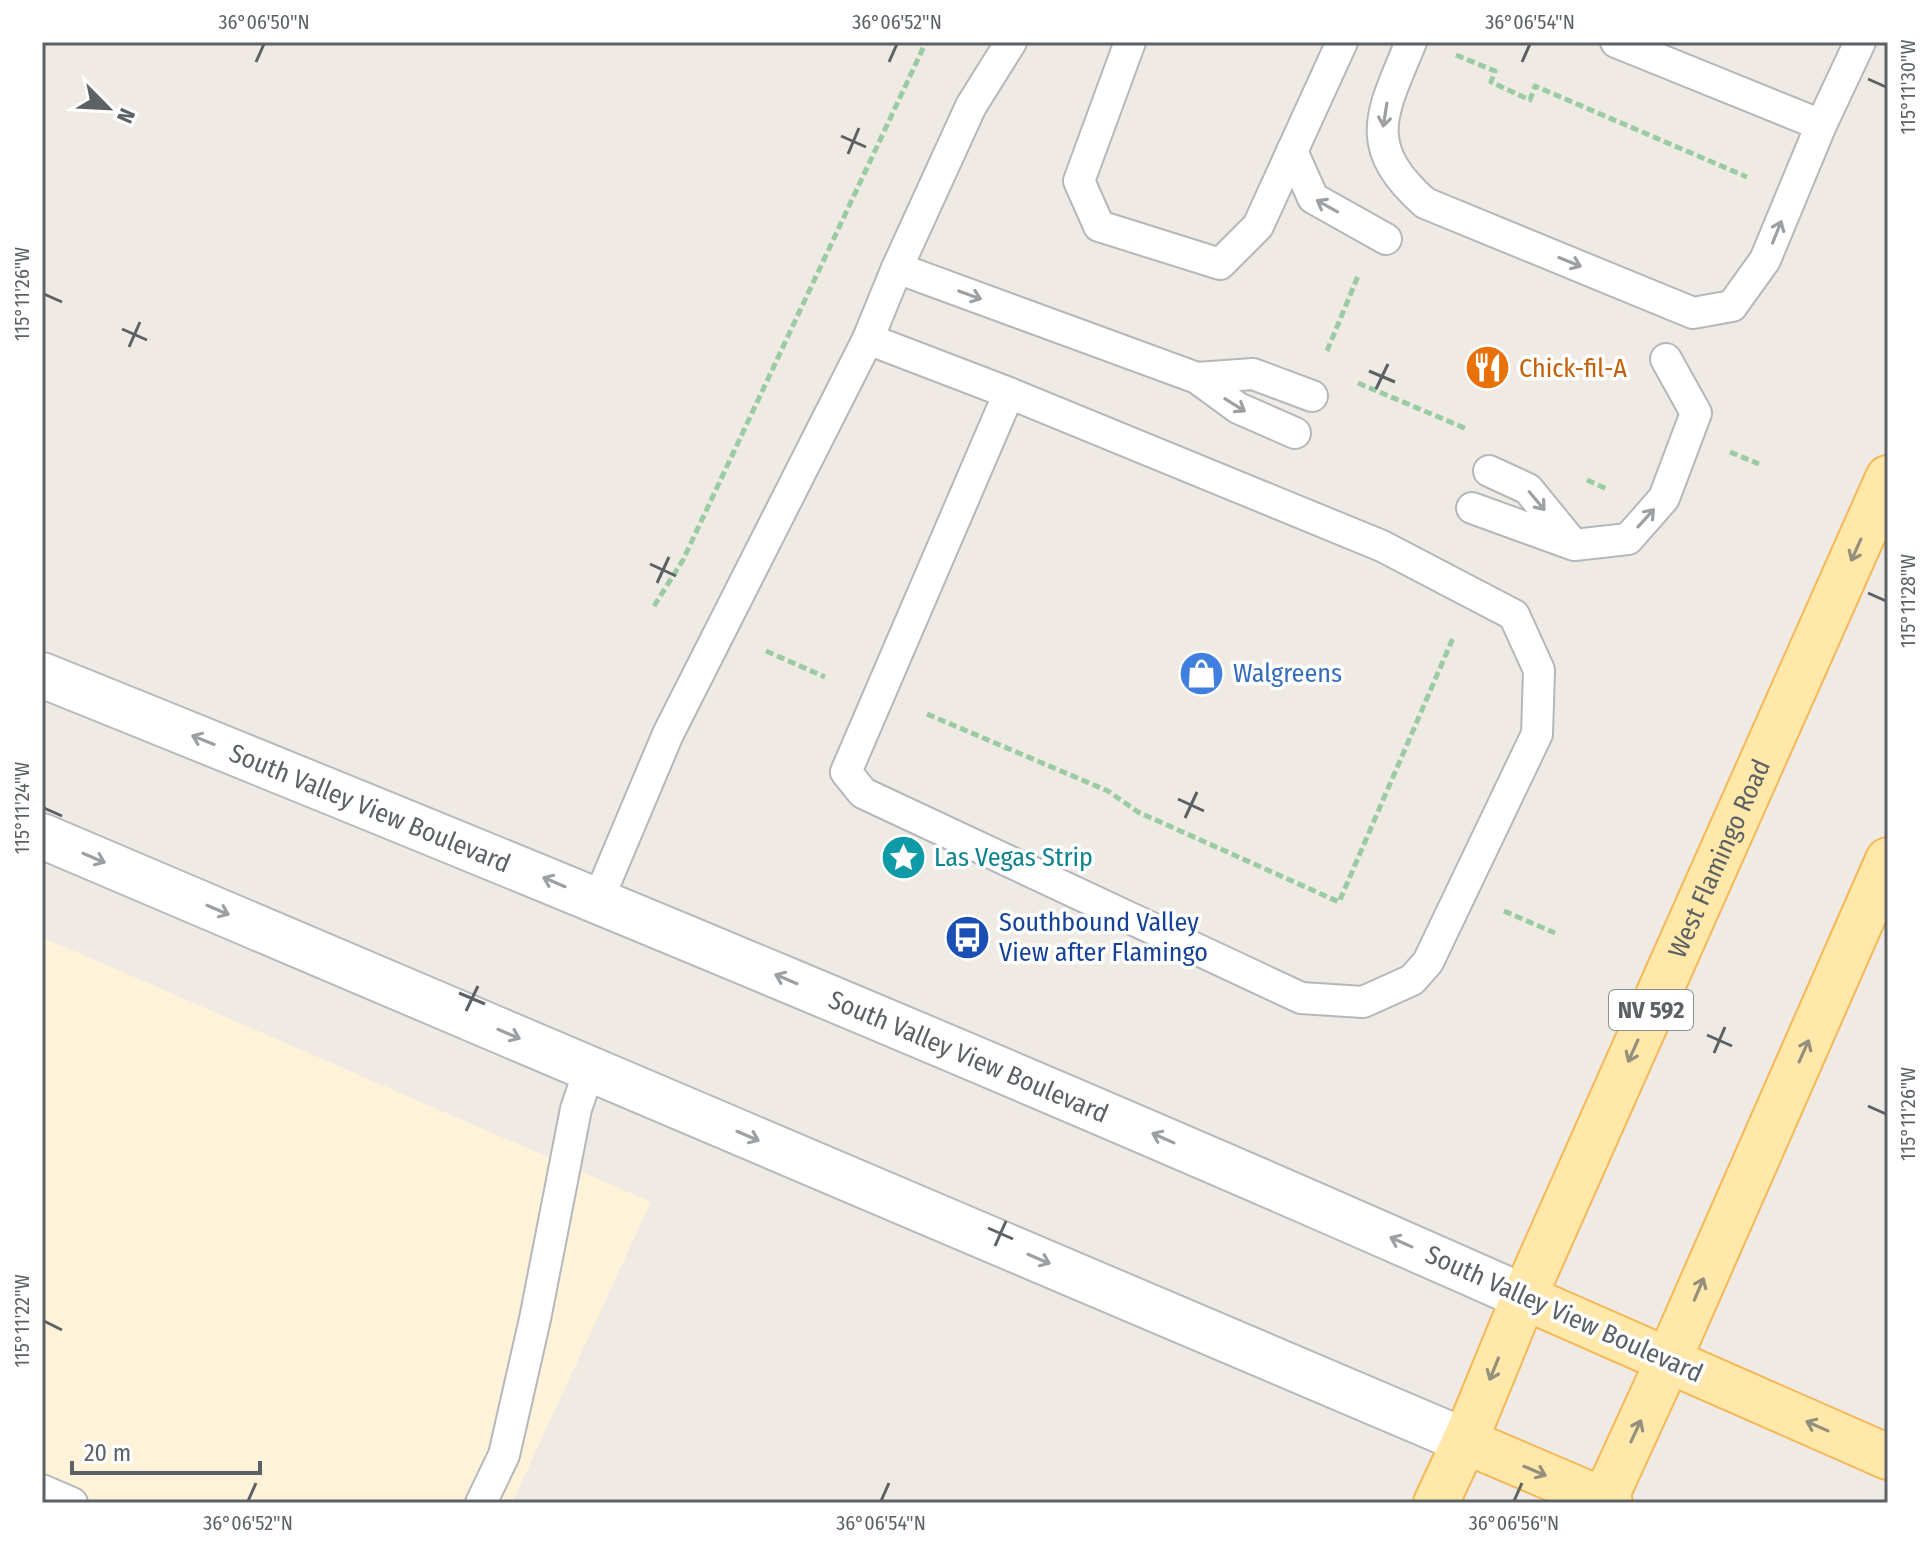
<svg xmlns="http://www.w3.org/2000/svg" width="1930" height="1545" viewBox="0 0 1930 1545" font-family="'Fira Sans Condensed',sans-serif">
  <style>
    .commercial { fill: #fef2d9 }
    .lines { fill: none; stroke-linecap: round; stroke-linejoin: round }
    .lane-casing { stroke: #b4b7bb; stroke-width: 34 }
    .secondary-casing { stroke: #b5babe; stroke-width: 48 }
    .primary-casing { stroke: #f4b857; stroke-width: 48 }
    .path { stroke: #9acba3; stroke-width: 5; stroke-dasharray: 8 4; stroke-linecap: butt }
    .lane { stroke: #fff; stroke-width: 30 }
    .secondary { stroke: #fff; stroke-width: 44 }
    .primary { stroke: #ffe8a9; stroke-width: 44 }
    .oneway { stroke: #9da0a3 }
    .oneway2 { stroke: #95907d }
    .ticks { fill: none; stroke: #5c6165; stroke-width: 3 }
    .labels { text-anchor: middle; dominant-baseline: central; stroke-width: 7; stroke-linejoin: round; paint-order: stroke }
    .shield { fill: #fff; stroke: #8d9093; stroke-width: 2 }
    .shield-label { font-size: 24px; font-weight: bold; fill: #5c6165 }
    .food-label { font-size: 26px; fill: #c56008; stroke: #fff; text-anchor: start }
    .shop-label { font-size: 26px; fill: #366cbe; stroke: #fff; text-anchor: start }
    .street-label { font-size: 26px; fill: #5c6165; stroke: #fff }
    .culture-label { font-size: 26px; fill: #0d838f; stroke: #fff; text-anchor: start }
    .transit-label { font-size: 26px; fill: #164399; stroke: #fff; text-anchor: start }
    .neatline { fill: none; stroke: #5c6165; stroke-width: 3 }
    .ticks-label { font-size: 20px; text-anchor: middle; fill: #5c6165 }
  </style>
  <rect width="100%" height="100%" fill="#efebe4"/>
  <!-- commercial -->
  <polygon class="commercial" points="42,937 651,1202 512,1503 42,1503"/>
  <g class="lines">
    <defs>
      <g id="lane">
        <polyline points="1130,42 1079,181 1099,226 1220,264 1258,226 1342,42"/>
        <path d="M1411,42C1382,113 1360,145 1425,203L1693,313L1732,306L1765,260L1821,125"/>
        <polyline points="1616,42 1821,125 1860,42"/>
        <polyline points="1292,151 1313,198 1386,239"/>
        <polyline points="897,268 1197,378 1238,408 1295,433"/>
        <polyline points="868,339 1009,393 1382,546 1514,615 1539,670 1537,734 1428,962 1412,980 1363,1002 1301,998 863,793 846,772 1009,393"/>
        <polyline points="1197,378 1253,374 1312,396"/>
        <polyline points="1489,471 1528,489 1573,544"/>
        <polyline points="1472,508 1574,545 1628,539 1664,498 1696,413 1666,359"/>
        <polyline points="598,900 668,734 868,339 897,268 971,106 1011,42"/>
        <polyline points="42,1490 72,1503"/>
        <polyline points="481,1503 504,1455 535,1319 576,1109 590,1068"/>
      </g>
      <g id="secondary">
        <path id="s1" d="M42,675C539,875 1034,1079 1524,1297"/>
        <polyline points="42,836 1465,1441"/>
      </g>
      <g id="primary">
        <polyline points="1524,1297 1888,1457"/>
        <polyline points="1465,1441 1610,1503"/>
        <path id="s2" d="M1436,1503L1465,1441L1524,1297L1888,478"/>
        <polyline points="1603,1503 1668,1361 1888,860"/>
      </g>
    </defs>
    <!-- lane casing -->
    <use href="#lane" class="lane-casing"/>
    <!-- secondary casing -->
    <use href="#secondary" class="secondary-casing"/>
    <!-- primary casing -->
    <use href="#primary" class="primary-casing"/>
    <!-- path -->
    <g class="path">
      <polyline points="1456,55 1495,71 1491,82 1530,100 1535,86 1747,177"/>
      <polyline points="1327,351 1358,276"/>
      <polyline points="1358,383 1467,429"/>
      <polyline points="1730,452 1759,464"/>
      <polyline points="1587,480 1607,489"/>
      <polyline points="654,606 683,560 926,42"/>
      <polyline points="766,651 825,677"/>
      <polyline points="927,714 1108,791 1138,812 1339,902 1453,638"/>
      <polyline points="1504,911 1555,933"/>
    </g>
    <!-- lane -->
    <use href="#lane" class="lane"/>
    <!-- secondary -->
    <use href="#secondary" class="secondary"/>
    <!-- primary -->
    <use href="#primary" class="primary"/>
  </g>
  <!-- one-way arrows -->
  <defs><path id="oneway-shaft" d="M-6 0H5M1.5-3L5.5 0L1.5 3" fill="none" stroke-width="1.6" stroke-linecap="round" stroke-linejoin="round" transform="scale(2)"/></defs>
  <g class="oneway">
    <use href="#oneway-shaft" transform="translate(1385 115) rotate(99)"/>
    <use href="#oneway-shaft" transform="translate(1327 206) rotate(-151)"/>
    <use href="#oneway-shaft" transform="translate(1777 232) rotate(-68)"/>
    <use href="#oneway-shaft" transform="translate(1570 262) rotate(22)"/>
    <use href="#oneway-shaft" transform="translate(970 295) rotate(20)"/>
    <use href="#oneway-shaft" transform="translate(1235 405) rotate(32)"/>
    <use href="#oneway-shaft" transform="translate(1537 501) rotate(50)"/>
    <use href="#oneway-shaft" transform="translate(1646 518) rotate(-48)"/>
    <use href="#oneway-shaft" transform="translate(203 740) rotate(-158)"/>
    <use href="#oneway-shaft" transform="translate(94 858) rotate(23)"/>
    <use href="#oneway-shaft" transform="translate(554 882) rotate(-157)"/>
    <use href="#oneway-shaft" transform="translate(218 910) rotate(23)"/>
    <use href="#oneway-shaft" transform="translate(786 979) rotate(-157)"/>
    <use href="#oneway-shaft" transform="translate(509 1034) rotate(23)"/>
    <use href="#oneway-shaft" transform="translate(748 1136) rotate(23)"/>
    <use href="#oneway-shaft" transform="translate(1163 1138) rotate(-156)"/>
    <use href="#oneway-shaft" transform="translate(1401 1242) rotate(-156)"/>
    <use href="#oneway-shaft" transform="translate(1039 1259) rotate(23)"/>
  </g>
  <g class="oneway2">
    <use href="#oneway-shaft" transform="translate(1856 550) rotate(114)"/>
    <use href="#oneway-shaft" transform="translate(1633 1051) rotate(114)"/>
    <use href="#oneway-shaft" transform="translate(1804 1051) rotate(-66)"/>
    <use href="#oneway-shaft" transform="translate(1699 1289) rotate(-67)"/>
    <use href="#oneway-shaft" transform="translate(1494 1369) rotate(112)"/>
    <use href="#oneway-shaft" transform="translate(1817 1426) rotate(-156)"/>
    <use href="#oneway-shaft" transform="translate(1636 1431) rotate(-65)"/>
    <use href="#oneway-shaft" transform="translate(1535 1471) rotate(23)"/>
  </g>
  <!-- ticks -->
  <path class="ticks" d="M256,62L264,44M889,62L897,44M1522,62L1530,44M1868,79L1886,87M841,136L866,147M848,154L859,128M44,294L62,302M122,329L147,340M129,347L140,322M1369,371L1395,382M1376,389L1388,364M650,564L676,576M657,583L669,557M1868,593L1886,601M1178,799L1204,811M44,808L62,816M1185,818L1197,792M459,993L485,1004M466,1011L478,986M1707,1035L1732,1046M1714,1053L1725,1027M1868,1106L1886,1114M988,1228L1013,1239M995,1246L1006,1221M44,1321L62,1330M248,1501L256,1483M881,1501L889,1483M1514,1501L1522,1483"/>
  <!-- icons -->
  <defs>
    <symbol id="restaurant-disc" viewBox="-11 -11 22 22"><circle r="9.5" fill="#e8710a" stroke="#fff"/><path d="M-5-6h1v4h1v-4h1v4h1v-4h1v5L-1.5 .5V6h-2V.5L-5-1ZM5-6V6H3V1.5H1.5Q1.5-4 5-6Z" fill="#fff"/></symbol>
    <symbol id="shop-disc" viewBox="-11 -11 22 22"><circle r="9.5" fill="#3f7fe0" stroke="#fff"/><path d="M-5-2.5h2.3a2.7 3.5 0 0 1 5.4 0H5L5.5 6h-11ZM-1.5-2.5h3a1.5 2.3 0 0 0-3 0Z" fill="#fff"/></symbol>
    <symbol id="sight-disc" viewBox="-11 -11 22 22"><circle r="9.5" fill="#0f9aa8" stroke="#fff"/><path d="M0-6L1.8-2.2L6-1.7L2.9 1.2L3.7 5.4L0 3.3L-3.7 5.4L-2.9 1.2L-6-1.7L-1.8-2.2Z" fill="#fff"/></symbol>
    <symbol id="bus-disc" viewBox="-11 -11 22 22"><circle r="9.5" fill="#1a4fb4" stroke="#fff"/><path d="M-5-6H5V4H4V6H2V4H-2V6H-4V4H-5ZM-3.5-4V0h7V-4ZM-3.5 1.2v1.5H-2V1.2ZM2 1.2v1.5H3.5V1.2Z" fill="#fff"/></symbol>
  </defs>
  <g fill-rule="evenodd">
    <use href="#restaurant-disc" x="1462" y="342" width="51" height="51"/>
    <use href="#shop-disc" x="1176" y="648" width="51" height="51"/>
    <use href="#sight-disc" x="878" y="832" width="51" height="51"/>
    <use href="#bus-disc" x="942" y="912" width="51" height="51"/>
  </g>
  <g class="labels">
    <!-- shield labels -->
    <rect class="shield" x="1609" y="990" width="84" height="40" rx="6"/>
    <g class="shield-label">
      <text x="1651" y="1010">NV 592</text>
    </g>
    <!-- food labels -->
    <g class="food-label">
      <text x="1519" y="368">Chick-fil-A</text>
    </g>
    <!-- shop labels -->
    <g class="shop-label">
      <text x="1233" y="673">Walgreens</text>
    </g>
    <!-- street labels -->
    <g class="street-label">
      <text stroke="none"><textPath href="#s1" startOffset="354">South Valley View Boulevard</textPath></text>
      <text stroke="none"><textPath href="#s2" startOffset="704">West Flamingo Road</textPath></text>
      <text stroke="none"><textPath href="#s1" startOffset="1002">South Valley View Boulevard</textPath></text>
      <text transform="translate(1564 1314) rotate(24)">South Valley View Boulevard</text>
    </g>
    <!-- culture labels -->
    <g class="culture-label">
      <text x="934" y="857">Las Vegas Strip</text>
    </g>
    <!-- transit labels -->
    <g class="transit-label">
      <text x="999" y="922">Southbound Valley<tspan x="999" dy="30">View after Flamingo</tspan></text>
    </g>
  </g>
  <!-- border -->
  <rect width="1930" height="1545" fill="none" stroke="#ffffff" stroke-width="88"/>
  <!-- north arrow -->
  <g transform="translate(108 108) rotate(114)" stroke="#ffffff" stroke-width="6" paint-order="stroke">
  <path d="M0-6L14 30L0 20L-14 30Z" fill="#5c6165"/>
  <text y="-12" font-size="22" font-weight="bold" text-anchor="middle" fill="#5c6165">N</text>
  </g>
  <!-- scale -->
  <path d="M72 1461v12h188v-12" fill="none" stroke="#5c6165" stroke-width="4"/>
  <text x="84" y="1461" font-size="24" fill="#5c6165" stroke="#ffffff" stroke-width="6" paint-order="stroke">20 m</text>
  <rect x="44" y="44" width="1842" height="1457" class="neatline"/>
  <g class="ticks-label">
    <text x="264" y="29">36°06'50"N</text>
    <text x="897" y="29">36°06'52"N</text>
    <text x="1530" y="29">36°06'54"N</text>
    <text transform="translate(1908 87) rotate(-90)" y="7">115°11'30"W</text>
    <text transform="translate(22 294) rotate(-90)" y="7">115°11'26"W</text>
    <text transform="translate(1908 601) rotate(-90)" y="7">115°11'28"W</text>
    <text transform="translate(22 808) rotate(-90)" y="7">115°11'24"W</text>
    <text transform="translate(1908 1114) rotate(-90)" y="7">115°11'26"W</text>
    <text transform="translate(22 1321) rotate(-90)" y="7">115°11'22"W</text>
    <text x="248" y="1530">36°06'52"N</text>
    <text x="881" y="1530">36°06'54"N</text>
    <text x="1514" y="1530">36°06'56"N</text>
  </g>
</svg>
